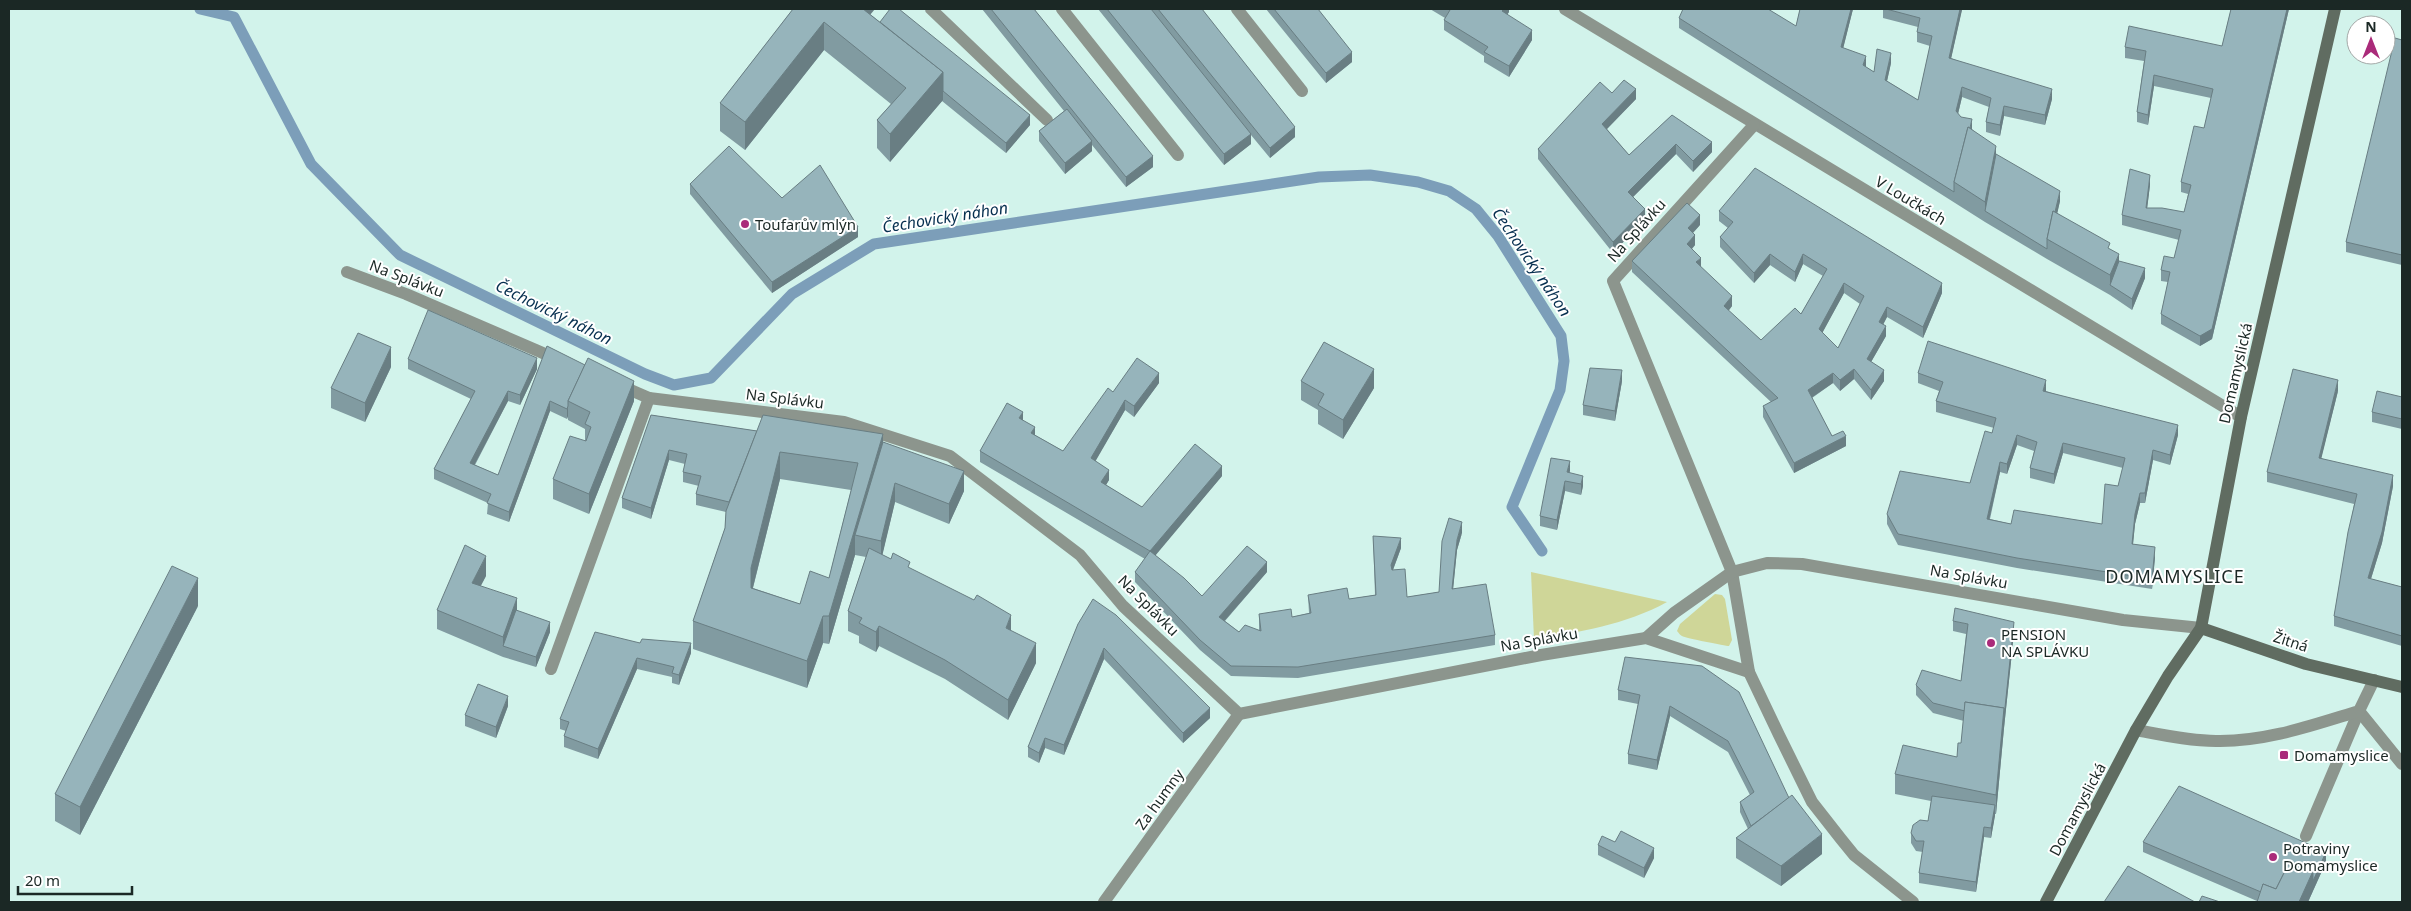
<svg xmlns="http://www.w3.org/2000/svg" width="2411" height="911" viewBox="0 0 2411 911" font-family="'Noto Sans',sans-serif">
  <style>
    .green { fill: #cfd698 }
    .lines { fill: none; stroke-linecap: round; stroke-linejoin: round }
    .stream { stroke: #7c9eb9; stroke-width: 11 }
    .lane { stroke: #8c958d; stroke-width: 12 }
    .street { stroke: #8c958d; stroke-width: 12 }
    .secondary { stroke: #606c61; stroke-width: 12 }
    .wall { fill: #819ba1; fill-rule: evenodd }
    .shaded-wall { fill: #697e83 }
    .building { fill: #96b4bb; stroke: #697e83; fill-rule: evenodd }
    .poi-dot { fill: #aa2b7a; stroke: #fff; stroke-width: 2 }
    .labels { text-anchor: middle; dominant-baseline: central; stroke-width: 4; stroke-linejoin: round; paint-order: stroke }
    .street-label { font-size: 15px; fill: #1b2825; stroke: #fff }
    .poi-label { font-size: 15px; fill: #1b2825; stroke: #fff; text-anchor: start }
    .water-label { font-size: 16px; font-style: italic; fill: #062f4f; stroke: #fff }
    .quarter-label { font-size: 18px; letter-spacing: 1px; fill: #1b2825; stroke: #fff }
  </style>
  <rect width="100%" height="100%" fill="#d2f3eb"/>
  <!-- green -->
  <g class="green">
    <path d="M1531,572L1667,602C1625,625 1580,632 1534,639Z"/>
    <path d="M1715,594L1722,595L1725,599L1732,640L1729,646C1726,646 1685,638 1682,636C1681,636 1678,632 1677,631L1680,624Z"/>
  </g>
  <g class="lines">
    <!-- stream -->
    <polyline class="stream" points="200,9 234,17 311,164 400,255 645,374 674,385 711,378 792,294 874,244 1319,177 1370,175 1418,182 1449,191 1476,209 1498,236 1561,336 1564,361 1560,390 1512,507 1542,551"/>
    <!-- lane -->
    <g class="lane">
      <polyline points="931,9 1047,120"/>
      <polyline points="1062,9 1178,155"/>
      <polyline points="1237,9 1302,91"/>
      <polyline points="2306,836 2359,711"/>
    </g>
    <!-- street -->
    <g class="street">
      <polyline points="1565,9 2241,417"/>
      <polyline points="1754,125 1613,281 1732,572 1749,672 1779,735 1812,802 1841,839 1854,855 1913,902"/>
      <polyline points="347,272 406,294 559,360"/>
      <polyline points="619,385 649,398 844,422 950,456 1080,555 1123,606 1239,714 1541,655 1646,638 1749,672"/>
      <polyline points="1646,638 1674,613 1732,572 1767,563 1802,564 2123,620 2201,628"/>
      <polyline points="551,669 649,398"/>
      <polyline points="2359,711 2402,764"/>
      <path d="M2136,730C2163,735 2190,741 2216,741C2266,742 2313,725 2359,711L2374,680"/>
      <polyline points="1104,902 1239,714"/>
    </g>
    <!-- secondary -->
    <g class="secondary">
      <polyline points="2201,628 2306,664 2402,687"/>
      <polyline points="2046,902 2136,730 2168,676 2201,628 2241,417 2335,9"/>
    </g>
  </g>
  <!-- wall -->
  <g class="wall">
    <polygon points="793,9 870,14 880,22 1030,125 1006,153 942,101 890,162 877,148 877,120 891,104 824,50 745,150 720,131 720,103"/>
    <polygon points="982,9 1034,9 1153,167 1126,187 1092,145 1092,151 1065,174 1039,141 1039,131 1064,111"/>
    <polygon points="1098,9 1202,9 1295,137 1270,158 1251,135 1251,144 1224,165"/>
    <polygon points="1266,9 1318,9 1352,62 1326,83"/>
    <polygon points="1430,9 1509,9 1509,12 1507,14 1532,40 1509,77 1484,62 1484,56 1444,30 1444,20 1445,18"/>
    <polygon points="1800,9 1853,9 1843,48 1866,66 1866,67 1874,72 1891,63 1887,81 1918,100 1930,46 1917,42 1917,32 1918,27 1883,18 1883,9 1962,9 1951,58 2052,99 2045,125 2004,116 2000,136 1986,132 1986,122 1989,107 1962,97 1958,114 1996,155 2060,201 2057,213 2110,250 2119,263 2145,278 2132,310 2110,295 2047,259 1985,222 1679,28 1679,18 1796,26"/>
    <polygon points="2231,9 2289,9 2212,339 2200,346 2161,324 2161,314 2168,282 2161,281 2161,270 2174,258 2179,240 2122,225 2122,215 2150,185 2147,208 2184,212 2188,194 2181,192 2181,182 2204,128 2211,98 2154,86 2148,125 2137,122 2137,112 2144,61 2125,58 2125,47 2222,46"/>
    <polygon points="2402,40 2402,265 2346,252 2346,242"/>
    <polygon points="1612,93 1636,99 1607,129 1629,155 1672,115 1712,152 1693,172 1676,154 1633,197 1645,219 1613,253 1538,159 1538,149"/>
    <polygon points="690,184 782,198 858,237 772,293 690,194"/>
    <path d="M1719,211L1942,293L1923,338L1887,317L1883,325L1886,336L1871,362L1884,381L1871,400L1854,379L1840,391L1833,383L1812,398L1832,436L1846,446L1794,473L1763,417V406L1771,402L1632,272V261L1700,225L1693,233L1695,245L1692,249L1701,267L1732,306L1728,311L1761,340L1801,314L1823,276L1803,264L1795,282L1770,265L1754,283L1720,247V237L1728,228L1719,221ZM1844,293L1860,304L1838,348L1822,333Z"/>
    <polygon points="547,346 634,401 589,514 553,499 553,479 585,441 585,429 568,420 568,416 567,419 550,411 509,522 487,514 488,503 434,479 434,469 471,399 408,369 408,359 537,369 520,405 508,401 475,465 498,475"/>
    <polygon points="391,367 365,422 331,408 331,388"/>
    <path d="M1918,373L2046,391L2178,435L2170,465L2153,460L2145,503H2140L2135,524L2133,544L2155,557L2152,589L2017,568L1898,545L1887,524V514L1970,483L1994,428L1936,412V401L1939,391L1918,383ZM2017,445L2034,451L2030,468V478L2054,484L2063,453L2123,468L2118,486L2102,524H2011L1990,519L2000,472L2007,474Z"/>
    <polygon points="1301,381 1374,388 1343,439 1318,424 1318,410 1301,400"/>
    <polygon points="1622,381 1615,421 1583,415 1583,405"/>
    <polygon points="1159,383 1134,417 1125,410 1095,461 1109,480 1106,485 1142,507 1222,476 1155,555 1202,596 1267,572 1225,621 1239,632 1259,630 1259,614 1292,617 1309,613 1308,595 1349,599 1375,595 1373,536 1401,548 1393,570 1407,597 1439,592 1462,533 1457,550 1453,589 1495,635 1495,645 1298,678 1231,676 1200,650 1135,582 1135,572 1145,559 980,462 980,451 1023,420 1035,435 1063,451 1113,392"/>
    <polygon points="2338,391 2321,458 2393,486 2382,543 2371,579 2402,587 2402,646 2334,626 2334,616 2354,504 2267,482 2267,472"/>
    <polygon points="2402,397 2402,429 2372,422 2372,412"/>
    <path d="M651,415L757,431L883,442L964,491L949,524L895,502L882,555L910,569L1011,631L1036,663L1008,720L945,679L879,646L876,652L859,643V636L848,631V611L866,557L855,555L829,644L823,643L807,688L693,649V621L725,528L726,512L696,505V494L699,486L683,482V472L685,464L669,460L651,519L622,508V498ZM780,479L851,490L829,578L800,604L753,588Z"/>
    <polygon points="1570,471 1569,473 1583,486 1581,495 1565,491 1557,530 1540,526 1540,516"/>
    <polygon points="486,576 480,586 550,632 536,667 503,657 437,629 437,610"/>
    <polygon points="198,606 80,835 55,821 55,794"/>
    <polygon points="1953,621 2014,633 2004,728 1996,814 1995,814 1991,838 1984,837 1976,892 1919,883 1919,873 1923,852 1916,851 1911,843 1911,833 1928,821 1931,801 1895,794 1895,774 1957,757 1961,743 1964,721 1933,713 1916,695 1916,685 1961,681 1966,634 1953,631"/>
    <polygon points="1078,624 1210,718 1183,743 1104,659 1064,755 1045,748 1039,763 1028,757 1028,747"/>
    <polygon points="640,643 691,653 679,685 672,683 672,677 637,669 598,759 564,747 564,736 566,731 560,729 560,719"/>
    <polygon points="1702,666 1789,798 1822,854 1781,886 1736,858 1736,838 1748,829 1740,812 1740,802 1750,795 1728,752 1670,716 1657,770 1628,764 1628,754 1638,704 1618,700 1618,690"/>
    <polygon points="508,706 496,738 465,726 465,715"/>
    <polygon points="1615,842 1654,858 1644,878 1598,855 1598,845"/>
    <polygon points="2143,842 2326,862 2308,902 2257,902 2257,901 2143,852"/>
  </g>
  <!-- shaded-wall -->
  <g class="shaded-wall">
    <polygon points="866,9 875,9 859,28 859,18"/>
    <polygon points="1504,9 1509,9 1509,12 1502,22 1502,11"/>
    <polygon points="1851,9 1853,9 1841,57 1841,47"/>
    <polygon points="1960,9 1962,9 1962,10 1949,68 1949,58"/>
    <polygon points="2287,9 2289,9 2212,339 2200,346 2200,336"/>
    <polygon points="824,22 824,50 745,150 745,122"/>
    <polygon points="1532,30 1532,40 1509,77 1509,66"/>
    <polygon points="1352,52 1352,62 1326,83 1326,73"/>
    <polygon points="1891,53 1891,63 1885,90 1885,80"/>
    <polygon points="1866,56 1866,66 1863,75 1863,65"/>
    <polygon points="943,72 943,100 890,162 890,134"/>
    <polygon points="2154,75 2154,86 2148,125 2148,115"/>
    <polygon points="1962,87 1962,97 1956,122 1956,111"/>
    <polygon points="1636,89 1636,99 1602,134 1602,124"/>
    <polygon points="2052,89 2052,99 2045,125 2045,115"/>
    <polygon points="2004,106 2004,116 2000,136 2000,125"/>
    <polygon points="1030,115 1030,125 1006,153 1006,143"/>
    <polygon points="1972,119 1972,129 1958,185"/>
    <polygon points="1295,127 1295,137 1270,158 1270,148"/>
    <polygon points="1251,134 1251,144 1224,165 1224,154"/>
    <polygon points="1092,141 1092,151 1065,174 1065,163"/>
    <polygon points="1712,142 1712,152 1693,172 1693,161"/>
    <polygon points="1676,144 1676,154 1628,202 1628,192"/>
    <polygon points="1996,146 1996,165 1985,211 1985,222 1985,202"/>
    <polygon points="1153,156 1153,167 1126,187 1126,177"/>
    <polygon points="2150,175 2150,185 2146,218 2146,208"/>
    <polygon points="2060,191 2060,201 2051,242 2049,240"/>
    <polygon points="1645,209 1645,219 1613,253 1613,242"/>
    <polygon points="1700,215 1700,225 1688,238 1688,228"/>
    <polygon points="858,227 858,237 772,293 772,282"/>
    <polygon points="1695,235 1695,245 1687,254 1687,244"/>
    <polygon points="1770,254 1770,265 1754,283 1754,273"/>
    <polygon points="1803,254 1803,264 1795,282 1795,272"/>
    <polygon points="2119,254 2119,274 2110,285 2110,275"/>
    <polygon points="1701,258 1701,268 1696,262"/>
    <polygon points="2145,268 2145,278 2132,310 2132,299"/>
    <polygon points="1844,283 1844,293 1819,339 1819,329"/>
    <polygon points="1942,283 1942,293 1923,338 1923,327"/>
    <polygon points="1732,296 1732,306 1724,317 1724,306"/>
    <polygon points="1887,307 1887,317 1879,332 1879,322"/>
    <polygon points="1886,326 1886,336 1867,369 1867,359"/>
    <polygon points="391,347 391,367 365,422 365,403"/>
    <polygon points="537,358 537,369 520,405 520,395"/>
    <polygon points="1374,369 1374,388 1343,439 1343,420"/>
    <polygon points="1854,369 1854,379 1840,391 1840,380"/>
    <polygon points="1622,370 1622,381 1615,421 1615,411"/>
    <polygon points="1884,370 1884,381 1871,400 1871,390"/>
    <polygon points="1159,373 1159,383 1134,417 1134,406"/>
    <polygon points="1833,373 1833,383 1808,400 1808,390"/>
    <polygon points="2046,380 2046,391 2043,401 2043,391"/>
    <polygon points="2338,380 2338,391 2319,468 2319,458"/>
    <polygon points="634,381 634,401 589,514 589,494"/>
    <polygon points="508,391 508,401 470,473 470,463"/>
    <polygon points="1125,400 1125,410 1091,469 1091,458"/>
    <polygon points="550,401 550,411 509,522 509,512"/>
    <polygon points="568,406 568,416 567,419 567,409"/>
    <polygon points="1023,412 1023,422 1019,418"/>
    <polygon points="2178,425 2178,435 2170,465 2170,455"/>
    <polygon points="1035,427 1035,437 1031,433"/>
    <polygon points="883,434 883,462 855,535 855,555 829,644 829,616"/>
    <polygon points="2017,435 2017,445 2007,474 2007,464"/>
    <polygon points="1846,436 1846,446 1794,473 1794,463"/>
    <polygon points="2063,443 2063,453 2054,484 2054,474"/>
    <polygon points="669,450 669,460 651,519 651,508"/>
    <polygon points="2153,450 2153,460 2145,503 2145,493"/>
    <polygon points="780,452 780,479 751,595 751,568"/>
    <polygon points="1570,461 1570,471 1567,482 1567,472"/>
    <polygon points="2000,462 2000,472 1987,529 1987,519"/>
    <polygon points="1222,466 1222,476 1150,562 1150,551"/>
    <polygon points="1109,470 1109,480 1101,493 1101,482"/>
    <polygon points="964,471 964,491 949,524 949,504"/>
    <polygon points="2393,475 2393,486 2382,543 2368,588 2368,578"/>
    <polygon points="1583,476 1583,486 1581,495 1581,484"/>
    <polygon points="1565,481 1565,491 1557,530 1557,520"/>
    <polygon points="895,483 895,502 881,561 881,541"/>
    <polygon points="2140,493 2140,503 2135,524 2132,554 2132,544 2135,514"/>
    <polygon points="1462,522 1462,533 1457,550 1452,600 1452,589 1457,540"/>
    <polygon points="1401,538 1401,548 1391,575 1391,565"/>
    <polygon points="2155,547 2155,557 2152,589 2152,579"/>
    <polygon points="486,556 486,576 472,603 472,583"/>
    <polygon points="1267,562 1267,572 1219,627 1219,617"/>
    <polygon points="198,578 198,606 80,835 80,807"/>
    <polygon points="517,598 517,618 503,646 503,637"/>
    <polygon points="1011,615 1011,635 1006,628"/>
    <polygon points="823,616 823,643 807,688 807,661"/>
    <polygon points="550,622 550,632 536,667 536,657"/>
    <polygon points="2014,622 2014,633 2004,728 1996,814 1996,795 2004,708"/>
    <polygon points="879,626 879,646 876,652 876,632"/>
    <polygon points="691,643 691,653 679,685 679,675"/>
    <polygon points="1036,643 1036,663 1008,720 1008,700"/>
    <polygon points="1104,648 1104,659 1064,755 1064,745"/>
    <polygon points="637,658 637,669 598,759 598,749"/>
    <polygon points="508,696 508,706 496,738 496,727"/>
    <polygon points="1670,706 1670,716 1657,770 1657,760"/>
    <polygon points="1210,708 1210,718 1183,743 1183,733"/>
    <polygon points="1045,738 1045,748 1039,763 1039,753"/>
    <polygon points="1995,805 1995,816 1991,838 1991,828"/>
    <polygon points="1984,827 1984,837 1976,892 1976,882"/>
    <polygon points="1822,834 1822,854 1781,886 1781,866"/>
    <polygon points="1654,848 1654,858 1644,878 1644,868"/>
    <polygon points="2326,852 2326,862 2308,902 2299,902 2313,871"/>
  </g>
  <!-- building -->
  <g class="building">
    <polygon points="793,9 863,9 943,72 890,134 877,120 906,88 824,22 745,122 720,103"/>
    <polygon points="890,9 899,9 1030,115 1006,143 943,91 943,72 880,22"/>
    <polygon points="991,9 1034,9 1153,156 1126,177"/>
    <polygon points="1107,9 1151,9 1251,134 1224,154"/>
    <polygon points="1158,9 1202,9 1295,127 1270,148"/>
    <polygon points="1274,9 1318,9 1352,52 1326,73"/>
    <polygon points="1447,9 1504,9 1502,11 1532,30 1509,66 1484,52 1488,47 1444,20 1450,10"/>
    <polygon points="1683,9 1768,9 1796,26 1800,9 1851,9 1841,47 1866,56 1863,65 1874,72 1877,49 1891,53 1885,80 1918,100 1932,36 1917,32 1920,18 1886,9 1960,9 1949,58 2052,89 2045,115 2004,106 2000,125 1986,122 1991,98 1962,87 1956,111 1961,117 1972,119 1970,128 1968,127 1954,182 1954,192 1679,18"/>
    <polygon points="2231,9 2287,9 2212,329 2200,336 2161,314 2170,272 2161,270 2164,256 2174,258 2181,230 2122,215 2130,169 2150,175 2146,208 2162,208 2184,212 2191,185 2181,182 2194,126 2204,128 2213,89 2154,75 2148,115 2137,112 2146,51 2125,47 2129,26 2222,46"/>
    <polygon points="2395,38 2402,40 2402,255 2346,242"/>
    <polygon points="1624,80 1636,89 1602,124 1629,155 1672,115 1712,142 1693,161 1676,144 1628,192 1645,209 1613,242 1538,149 1600,82 1612,93"/>
    <polygon points="1067,109 1092,141 1065,163 1039,131"/>
    <polygon points="1968,127 1996,146 1985,202 1954,182"/>
    <polygon points="729,146 782,198 820,165 858,227 772,282 690,184"/>
    <polygon points="1996,154 2060,191 2055,212 2053,211 2047,239 2047,249 1985,211"/>
    <path d="M1755,168L1942,283L1923,327L1887,307L1879,322L1886,326L1867,359L1884,370L1871,390L1854,369L1840,380L1833,373L1808,390L1832,436L1843,431L1846,436L1794,463L1763,406L1778,398L1632,261L1687,203L1700,215L1688,228L1695,235L1687,244L1701,258L1696,262L1732,296L1724,306L1761,340L1795,308L1801,314L1827,269L1803,254L1795,272L1770,254L1754,273L1720,237L1733,222L1719,211ZM1844,283L1864,296L1838,348L1819,329Z"/>
    <polygon points="2053,211 2110,243 2108,248 2119,254 2110,275 2047,239"/>
    <polygon points="2119,261 2145,268 2132,299 2110,285"/>
    <polygon points="428,310 537,358 520,395 508,391 470,463 498,475 547,346 585,365 568,401 568,406 567,409 550,401 509,512 487,503 491,494 434,469 475,391 408,359"/>
    <polygon points="358,333 391,347 365,403 331,388"/>
    <path d="M1928,341L2046,380L2043,391L2178,425L2170,455L2153,450L2145,493H2140L2135,514L2132,544L2155,547L2152,579L2017,558L1898,534L1887,514L1900,471L1970,483L1985,431L1992,433L1996,418L1936,401L1943,382L1918,373ZM2017,435L2037,442L2030,468L2054,474L2063,443L2125,458L2118,486L2105,484L2102,524L2014,510L2011,524L1987,519L2000,462L2007,464Z"/>
    <polygon points="1324,342 1374,369 1343,420 1318,405 1324,394 1301,381"/>
    <polygon points="588,358 634,381 589,494 553,479 570,436 586,441 591,427 585,424 590,412 568,401"/>
    <polygon points="1137,358 1159,373 1134,406 1125,400 1091,458 1109,470 1101,482 1142,507 1195,444 1222,466 1150,551 1184,578 1202,596 1247,546 1267,562 1219,617 1239,632 1245,625 1261,631 1259,614 1291,609 1292,617 1311,613 1308,595 1347,588 1349,599 1376,595 1373,536 1401,538 1391,565 1392,570 1405,569 1407,597 1439,592 1442,541 1449,518 1462,522 1457,540 1452,589 1486,584 1495,635 1298,667 1231,666 1200,640 1135,572 1150,551 980,451 1007,403 1023,412 1019,418 1035,427 1031,433 1063,451 1108,388 1113,392"/>
    <polygon points="1590,368 1622,370 1615,411 1583,405"/>
    <polygon points="2293,369 2338,380 2319,458 2393,475 2382,532 2368,578 2402,587 2402,636 2334,616 2348,532 2357,494 2267,472"/>
    <polygon points="2377,391 2402,397 2402,419 2372,412"/>
    <polygon points="651,415 757,431 729,502 696,494 701,476 683,472 687,454 669,450 651,508 622,498"/>
    <path d="M763,415L883,434L829,616H823L807,661L693,621L725,528L726,511ZM780,452L858,463L829,578L810,571L800,604L751,588V568Z"/>
    <polygon points="883,442 964,471 949,504 895,483 881,541 855,535"/>
    <polygon points="1551,458 1570,461 1567,472 1583,476 1581,484 1565,481 1557,520 1540,516"/>
    <polygon points="465,545 486,556 472,583 517,598 503,637 437,610"/>
    <polygon points="869,548 891,559 893,553 910,562 908,567 974,600 977,595 1011,615 1006,628 1036,643 1008,700 945,660 879,626 876,632 859,623 862,618 848,611"/>
    <polygon points="172,566 198,578 80,807 55,794"/>
    <polygon points="1093,599 1116,615 1210,708 1183,733 1104,648 1064,745 1045,738 1039,753 1028,747 1078,624"/>
    <polygon points="1955,608 2014,622 2004,717 2004,708 1965,702 1965,711 1933,703 1916,685 1922,670 1961,681 1968,624 1953,621"/>
    <polygon points="516,610 550,622 536,657 503,646"/>
    <polygon points="595,632 640,643 642,639 691,643 679,675 672,673 674,667 637,658 598,749 564,736 569,722 560,719"/>
    <polygon points="1625,657 1702,666 1739,692 1789,798 1751,826 1740,802 1754,792 1728,741 1670,706 1657,760 1628,754 1640,695 1618,690"/>
    <polygon points="478,684 508,696 496,727 465,715"/>
    <polygon points="1965,702 2004,708 1996,795 1895,774 1903,745 1957,757 1958,743 1961,743"/>
    <polygon points="2179,786 2326,852 2313,881 2313,871 2290,861 2276,889 2263,884 2261,892 2143,842"/>
    <polygon points="1792,795 1822,834 1781,866 1736,838"/>
    <polygon points="1932,796 1995,805 1991,828 1984,827 1976,882 1919,873 1924,841 1916,841 1911,833 1913,825 1920,820 1928,821"/>
    <polygon points="1621,831 1654,848 1644,868 1598,845 1602,836 1615,842"/>
    <polygon points="2290,861 2313,871 2299,902 2257,902 2263,884 2276,889"/>
    <polygon points="2128,866 2195,902 2104,902"/>
    <polygon points="2202,896 2220,902 2199,902"/>
  </g>
  <!-- markers -->
  <g class="poi-dot">
    <circle cx="745" cy="224" r="5"/>
    <circle cx="1991" cy="643" r="5"/>
    <rect x="2279" y="750" width="10" height="10" rx="2.5"/>
    <circle cx="2273" cy="857" r="5"/>
  </g>
  <g class="labels">
    <!-- street labels -->
    <g class="street-label">
      <text transform="translate(1911 200) rotate(31)">V Loučkách</text>
      <text transform="translate(1636 230) rotate(-48)">Na Splávku</text>
      <text transform="translate(407 278) rotate(21)">Na Splávku</text>
      <text transform="translate(2235 373) rotate(-77)">Domamyslická</text>
      <text transform="translate(785 398) rotate(7)">Na Splávku</text>
      <text transform="translate(1969 576) rotate(10)">Na Splávku</text>
      <text transform="translate(1149 605) rotate(45)">Na Splávku</text>
      <text transform="translate(1539 639) rotate(-10)">Na Splávku</text>
      <text transform="translate(2291 641) rotate(18)">Žitná</text>
      <text transform="translate(1159 799) rotate(-54)">Za humny</text>
      <text transform="translate(2077 809) rotate(-62)">Domamyslická</text>
    </g>
    <!-- poi labels -->
    <g class="poi-label">
      <text x="755" y="224">Toufarův mlýn</text>
      <text x="2001" y="634">PENSION<tspan x="2001" dy="17">NA SPLÁVKU</tspan></text>
      <text x="2294" y="755">Domamyslice</text>
      <text x="2283" y="848">Potraviny<tspan x="2283" dy="17">Domamyslice</tspan></text>
    </g>
    <!-- water labels -->
    <g class="water-label">
      <text transform="translate(945 217) rotate(-9)">Čechovický náhon</text>
      <text transform="translate(1532 262) rotate(56)">Čechovický náhon</text>
      <text transform="translate(554 312) rotate(26)">Čechovický náhon</text>
    </g>
    <!-- quarter labels -->
    <g class="quarter-label">
      <text x="2175" y="576">DOMAMYSLICE</text>
    </g>
  </g>
  <!-- border -->
  <rect width="2411" height="911" fill="none" stroke="#1b2825" stroke-width="20"/>
  <!-- north arrow -->
  <g transform="translate(2371 40)"><circle r="24" fill="#ffffff" stroke="#a4a9a8"/>
  <path d="M0-4L9 19L0 12L-9 19Z" fill="#aa2b7a"/>
  <text y="-8" font-size="14" font-weight="bold" text-anchor="middle" fill="#1b2825">N</text>
  </g>
  <!-- scale -->
  <path d="M18 886v8h114v-8" fill="none" stroke="#1b2825" stroke-width="2.5"/>
  <text x="25" y="886" font-size="15" fill="#1b2825" stroke="#ffffff" stroke-width="4" paint-order="stroke">20 m</text>
</svg>
